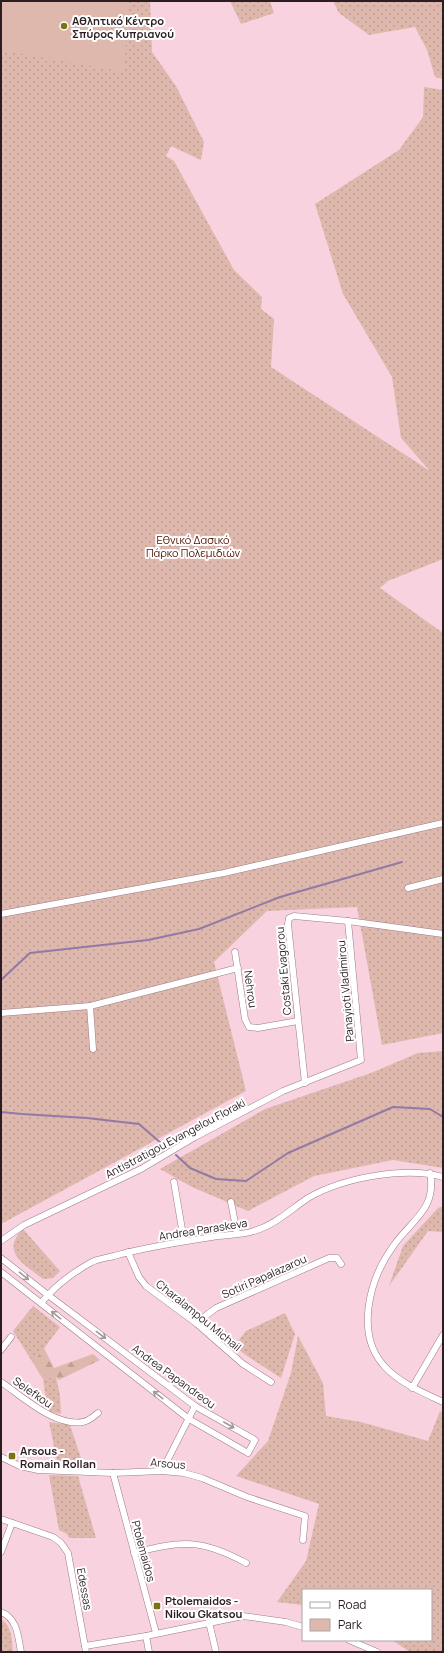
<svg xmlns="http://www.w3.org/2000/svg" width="444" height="1653" viewBox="0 0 444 1653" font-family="Manrope,sans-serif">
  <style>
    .green { fill: url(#green-dots) }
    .forest { fill: url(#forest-firs) }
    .pitch { fill: #deb8ac }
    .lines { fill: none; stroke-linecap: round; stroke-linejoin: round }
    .stream { stroke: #937aa6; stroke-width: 2 }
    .minor-casing { stroke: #9d7a87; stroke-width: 7 }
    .minor { stroke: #fff; stroke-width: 6 }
    .oneway { stroke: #a0999c }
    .poi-dot { fill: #7d7315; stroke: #fff; stroke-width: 1.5 }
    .labels { text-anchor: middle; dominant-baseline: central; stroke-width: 4; stroke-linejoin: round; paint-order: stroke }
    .poi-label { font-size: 11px; font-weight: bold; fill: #2b1d22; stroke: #fff; text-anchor: start }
    .park-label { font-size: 11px; fill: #520f00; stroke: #fff }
    .street-label { font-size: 11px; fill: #2b1d22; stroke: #fff }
  </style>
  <defs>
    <pattern id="green-dots" width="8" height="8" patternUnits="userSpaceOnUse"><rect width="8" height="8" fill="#deb8ac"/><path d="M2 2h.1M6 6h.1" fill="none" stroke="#bf9e94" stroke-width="1.8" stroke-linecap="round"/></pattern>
    <pattern id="forest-firs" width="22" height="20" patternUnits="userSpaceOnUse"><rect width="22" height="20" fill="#deb8ac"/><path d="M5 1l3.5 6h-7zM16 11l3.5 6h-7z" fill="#bf9e94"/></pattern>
  </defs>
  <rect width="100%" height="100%" fill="#f9d2e0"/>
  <!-- green -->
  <g class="green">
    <polygon points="1,1 150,1 152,52 176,86 204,142 201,160 171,146 166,156 174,161 234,270 262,297 261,309 274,319 271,367 430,471 401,438 392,377 343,294 315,204 399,150 423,117 424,87 443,90 443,559 388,581 380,588 443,633 443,1033 382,1045 357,907 267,911 214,962 246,1091 1,1224"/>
    <polygon points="230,1 270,1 274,13 241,24"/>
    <polygon points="333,1 443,1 443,79 435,77 427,50 415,27 369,35 339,13"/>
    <polygon points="443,1051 443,1168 393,1160 314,1176 248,1211 192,1187 160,1169 265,1109 371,1073 418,1053"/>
    <polygon points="443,1206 443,1232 428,1231 389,1286 403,1246 438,1208"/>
    <path d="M23,1229L60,1271L53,1278L43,1279C24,1264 0,1252 23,1229Z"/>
    <polygon points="33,1306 60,1327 33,1363 13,1331"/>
    <polygon points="285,1313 295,1334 281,1378 247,1356 234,1346 246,1331"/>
    <polygon points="298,1336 323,1383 326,1416 361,1422 428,1441 440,1411 443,1413 443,1652 410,1652 392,1640 431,1640 431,1590 303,1590 303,1605 277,1602 306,1561 319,1504 236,1476 268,1441 291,1373"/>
    <polygon points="56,1377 60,1395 61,1414 51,1412 47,1408 43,1379"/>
    <polygon points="49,1422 70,1425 82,1461 57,1461"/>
    <polygon points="49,1475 78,1476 96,1538 69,1538 67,1534 59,1530"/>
    <path d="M1,1619C12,1626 12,1640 13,1652H1Z"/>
  </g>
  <!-- forest -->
  <polygon class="forest" points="44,1348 54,1368 93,1354 100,1360 59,1380 56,1377 43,1379 33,1363"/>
  <!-- pitch -->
  <polygon class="pitch" points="1,1 129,1 124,72 1,50"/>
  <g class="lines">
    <!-- stream -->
    <g class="stream">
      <polyline points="1,980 30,953 148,940 199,929 280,897 402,862"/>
      <polyline points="1,1112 22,1114 87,1118 139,1124 162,1144"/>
      <polyline points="176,1155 190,1168 216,1179 246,1181 288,1153 393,1107 430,1109 443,1117"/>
    </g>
    <defs>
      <g id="minor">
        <polyline points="408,888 443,879"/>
        <polyline points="1,914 224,873 443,823"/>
        <polyline points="235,952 245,1019 249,1027 258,1028 298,1021"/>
        <polyline points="90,1006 93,1049"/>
        <polyline points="1,1013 90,1006 238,968"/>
        <polyline points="305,1083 288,924 289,918 294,916 348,921 443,934"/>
        <path d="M430,1173C437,1208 413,1219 394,1245C369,1279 353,1337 388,1370C404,1385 424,1393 443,1402"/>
        <polyline points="174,1182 184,1241"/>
        <polyline points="231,1202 237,1233"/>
        <polyline points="1,1241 24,1225 141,1169 195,1137 283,1091 361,1060 348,921"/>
        <polyline points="128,1252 139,1277 146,1286 196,1323 243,1364 271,1382"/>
        <polyline points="1,1258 48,1295 195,1406 255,1440 248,1453 189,1419 1,1272"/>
        <path d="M41,1303C54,1287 72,1273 90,1263C97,1259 106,1258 114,1256C146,1247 179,1242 212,1237C224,1235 243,1235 254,1231C275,1225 290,1210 308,1198C342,1178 405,1166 443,1177"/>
        <polyline points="196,1323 216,1308 329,1258 337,1258 341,1264"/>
        <polyline points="1,1350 11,1337"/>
        <path d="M1,1382C23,1397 55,1427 83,1422C89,1421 93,1417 98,1413"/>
        <polyline points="412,1388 443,1335"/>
        <polyline points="1,1457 20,1466 38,1470 113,1473 162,1471 184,1473 202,1478 247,1497 305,1516 303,1540"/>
        <polyline points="162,1471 195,1406"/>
        <polyline points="113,1473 156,1633"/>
        <polyline points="1,1519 53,1537 61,1543 68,1553 86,1652"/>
        <polyline points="1,1552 12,1523"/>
        <path d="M134,1553C181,1540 202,1539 246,1563"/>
        <path d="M1,1612C18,1619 18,1637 21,1652"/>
        <polyline points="209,1622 216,1652"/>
        <polyline points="146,1636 149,1652"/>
        <polyline points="349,1640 377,1652"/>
        <polyline points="85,1646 146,1636 243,1616 286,1622 303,1627"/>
      </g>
    </defs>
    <!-- minor casing -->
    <use href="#minor" class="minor-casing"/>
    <!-- minor -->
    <use href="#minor" class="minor"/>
  </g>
  <!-- one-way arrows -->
  <defs><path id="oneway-shaft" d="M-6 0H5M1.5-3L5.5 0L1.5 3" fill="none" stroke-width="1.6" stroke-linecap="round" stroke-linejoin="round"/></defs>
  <g class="oneway">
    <use href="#oneway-shaft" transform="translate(24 1276) rotate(39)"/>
    <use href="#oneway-shaft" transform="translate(56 1315) rotate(-141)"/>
    <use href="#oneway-shaft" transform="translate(101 1335) rotate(37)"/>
    <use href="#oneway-shaft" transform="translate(158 1395) rotate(-142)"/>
    <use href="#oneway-shaft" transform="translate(229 1425) rotate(30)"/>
  </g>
  <!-- markers -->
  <g class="poi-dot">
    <circle cx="64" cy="26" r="4"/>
    <rect x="8" y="1452" width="8" height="8" rx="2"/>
    <rect x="153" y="1602" width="8" height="8" rx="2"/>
  </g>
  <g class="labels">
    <!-- poi labels -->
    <g class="poi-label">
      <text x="72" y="20">Αθλητικό Κέντρο<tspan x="72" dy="13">Σπύρος Κυπριανού</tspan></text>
      <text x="20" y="1450">Arsous -<tspan x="20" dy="13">Romain Rollan</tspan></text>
      <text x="165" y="1600">Ptolemaidos -<tspan x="165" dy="13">Nikou Gkatsou</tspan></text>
    </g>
    <!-- park labels -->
    <g class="park-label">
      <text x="193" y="539">Εθνικό Δασικό<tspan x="193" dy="13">Πάρκο Πολεμιδιών</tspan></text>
    </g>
    <!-- street labels -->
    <g class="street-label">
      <text transform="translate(283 971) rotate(-95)">Costaki Evagorou</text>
      <text transform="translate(251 989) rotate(82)">Nehrou</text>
      <text transform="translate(345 991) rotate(-95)">Panayioti Vladimirou</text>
      <text transform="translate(175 1138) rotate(-28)">Antistratigou Evangelou Floraki</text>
      <text transform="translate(203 1229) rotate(-9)">Andrea Paraskeva</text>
      <text transform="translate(264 1276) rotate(-24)">Sotiri Papalazarou</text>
      <text transform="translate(199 1315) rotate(39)">Charalampou Michail</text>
      <text transform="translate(174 1376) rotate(36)">Andrea Papandreou</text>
      <text transform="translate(33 1392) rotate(35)">Selefkou</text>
      <text transform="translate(168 1463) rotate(5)">Arsous</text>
      <text transform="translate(144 1551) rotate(75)">Ptolemaidos</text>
      <text transform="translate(85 1589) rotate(80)">Edessas</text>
    </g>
  </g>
  <!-- border -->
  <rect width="444" height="1653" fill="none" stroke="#2b1d22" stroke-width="4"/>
  <!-- legend -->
  <rect x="302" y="1589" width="130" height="52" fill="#ffffff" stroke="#aaa5a7"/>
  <rect x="310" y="1602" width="20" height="6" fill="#ffffff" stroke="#aaa5a7"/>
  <text x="338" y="1609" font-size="12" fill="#2b1d22">Road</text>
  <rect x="310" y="1619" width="20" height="12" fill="#deb8ac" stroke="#aaa5a7"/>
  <text x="338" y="1629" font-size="12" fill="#2b1d22">Park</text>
</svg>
